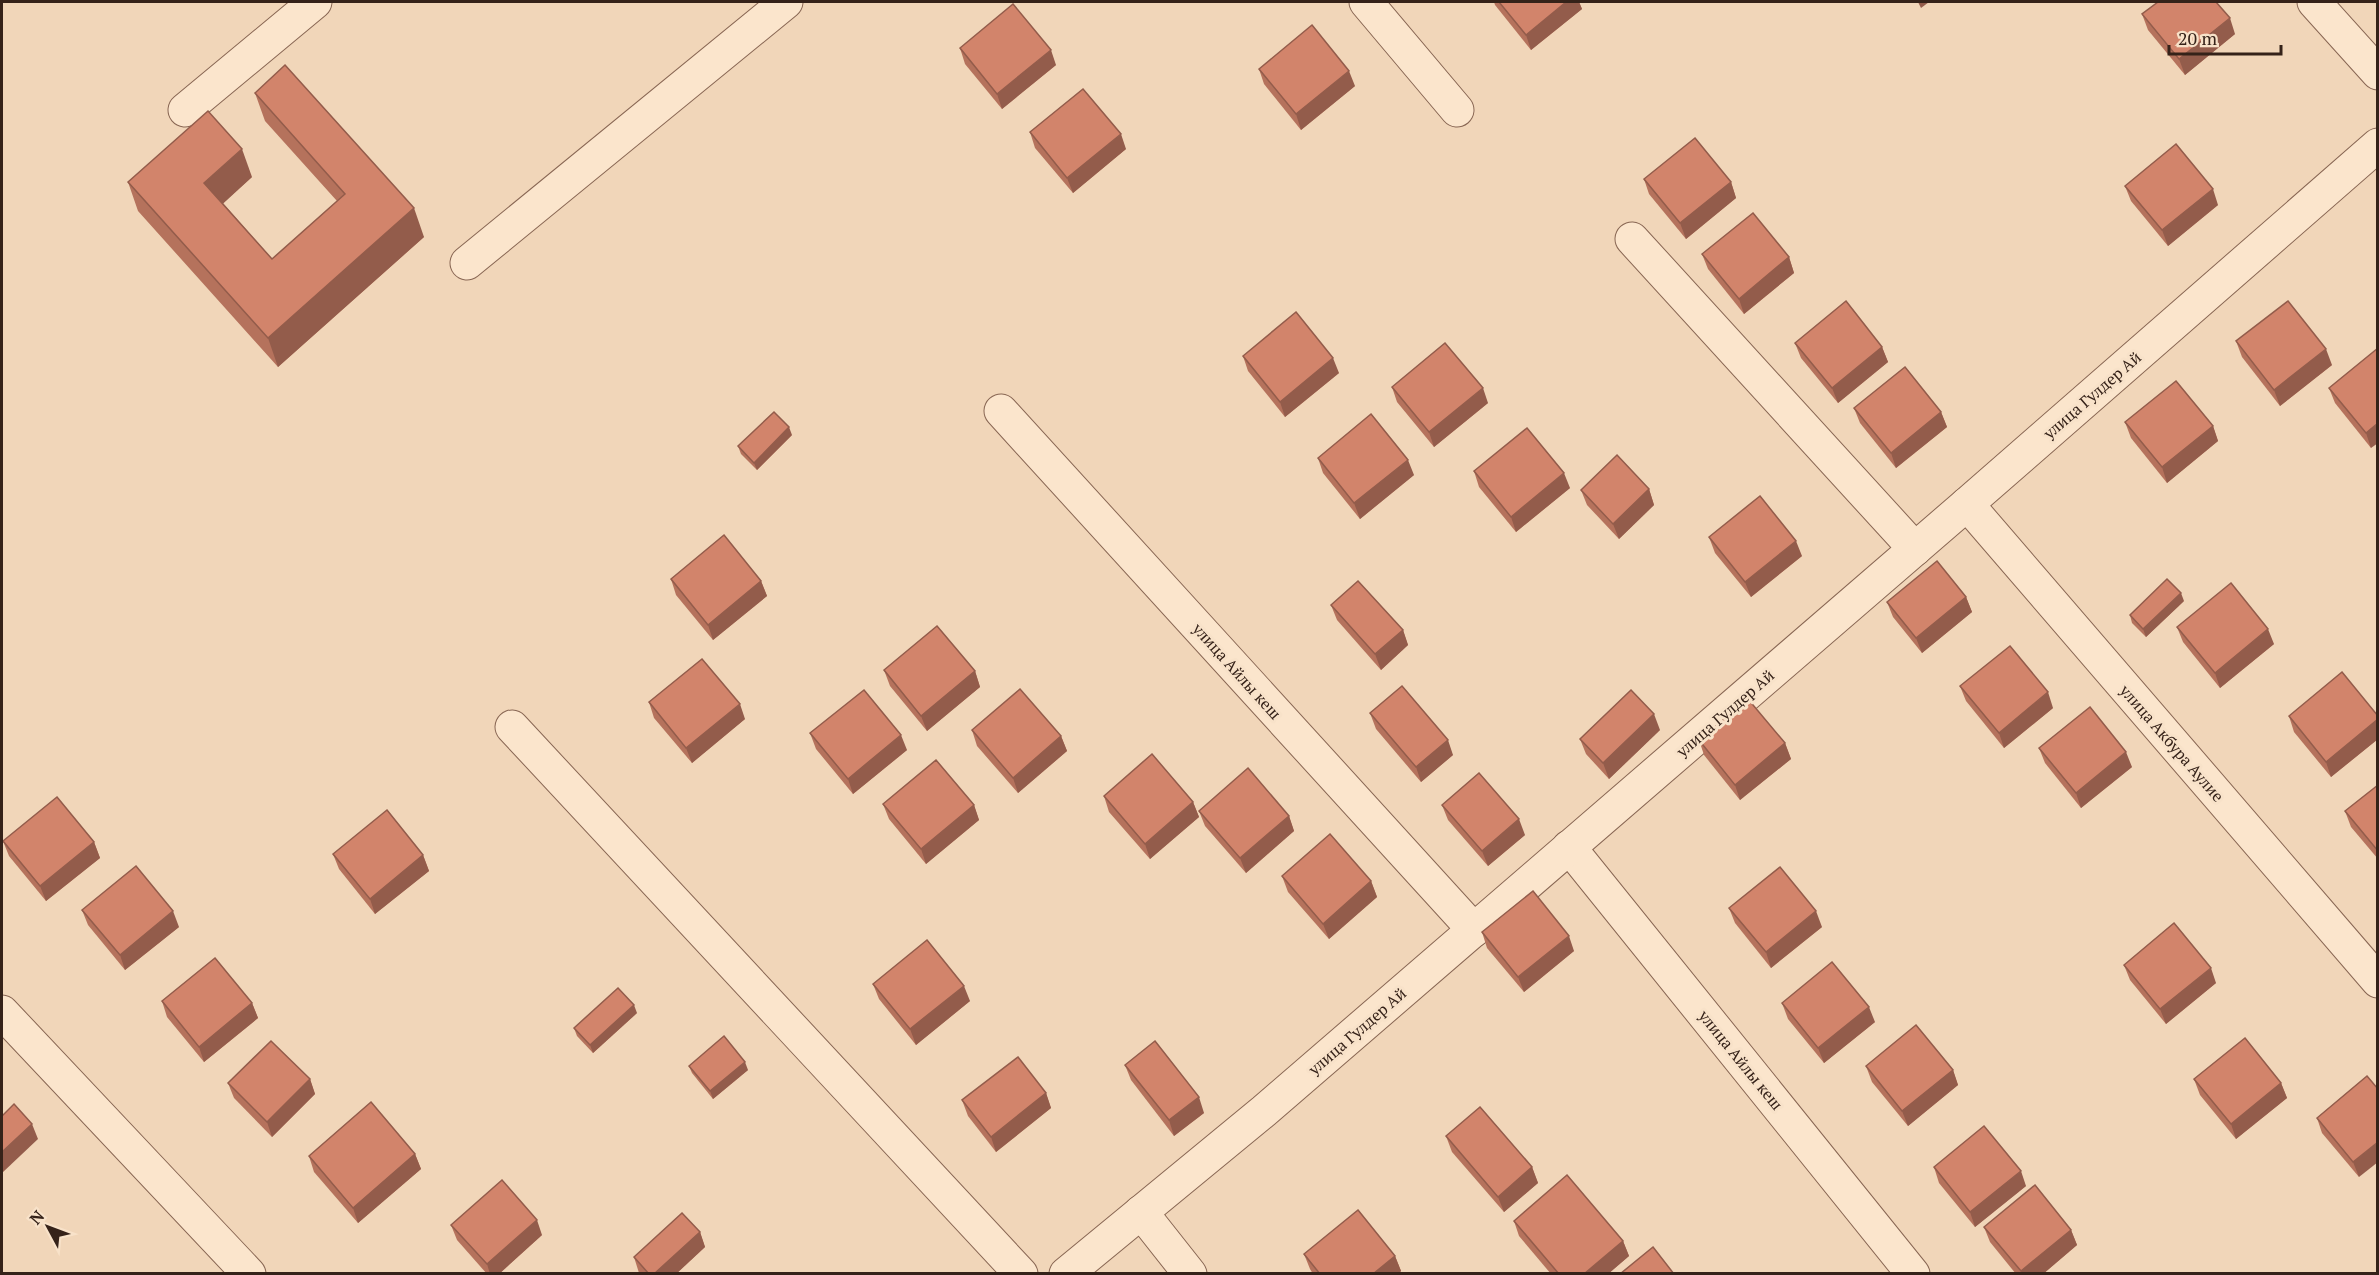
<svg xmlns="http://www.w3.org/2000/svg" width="2379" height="1275" viewBox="0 0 2379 1275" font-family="'PT Serif',serif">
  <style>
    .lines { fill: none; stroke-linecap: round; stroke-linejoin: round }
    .minor-casing { stroke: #886653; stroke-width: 35 }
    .minor { stroke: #fbe5cc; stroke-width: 33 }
    .wall { fill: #b5725c }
    .shaded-wall { fill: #935c4b }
    .building { fill: #d2846b; stroke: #935c4b; stroke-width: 1.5 }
    .labels { text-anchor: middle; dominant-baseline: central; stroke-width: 6; stroke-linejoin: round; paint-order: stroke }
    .street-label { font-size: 16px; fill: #352219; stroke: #f8e2c9 }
  </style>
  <rect width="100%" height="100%" fill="#f1d6b9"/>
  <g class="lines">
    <defs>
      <g id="minor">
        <polyline points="1366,2 1457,110"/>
        <polyline points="2314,2 2378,73"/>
        <polyline points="185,110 315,2"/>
        <polyline points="1632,239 1915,549"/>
        <polyline points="467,263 786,2"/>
        <polyline points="1001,411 1474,930"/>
        <polyline points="1967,504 2378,981"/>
        <polyline points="512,727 1021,1274"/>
        <polyline points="1569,847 1913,1274"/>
        <polyline points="2,1012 249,1274"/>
        <polyline points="1141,1212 1190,1274"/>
        <polyline points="1066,1274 1264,1111 1967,504 2378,145"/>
      </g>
    </defs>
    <!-- minor casing -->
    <use href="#minor" class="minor-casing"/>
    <!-- minor -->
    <use href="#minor" class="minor"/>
  </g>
  <!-- wall -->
  <g class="wall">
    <polygon points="1494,2 1579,2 1582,9 1531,50 1495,5"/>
    <polygon points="2142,14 2235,34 2185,75 2148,30"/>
    <polygon points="960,48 1056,65 1002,109 965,64"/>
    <polygon points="1259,69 1355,86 1301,130 1264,84"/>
    <polygon points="255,93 424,237 278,367 138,211 128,182 252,177 223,203 272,259 337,201 265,121"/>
    <polygon points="1030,132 1126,149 1073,193 1035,148"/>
    <polygon points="1644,179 1731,182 1736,198 1686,239 1649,194"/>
    <polygon points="2125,186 2218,205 2168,246 2131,201"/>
    <polygon points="1702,254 1789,257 1794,273 1744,314 1708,269"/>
    <polygon points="2236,341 2332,365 2280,406 2242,357"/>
    <polygon points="1795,343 1882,347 1888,362 1838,403 1801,358"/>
    <polygon points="2378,348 2371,448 2335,403 2329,388"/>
    <polygon points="1243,356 1339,373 1285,417 1248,371"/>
    <polygon points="1392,387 1488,403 1434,447 1397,402"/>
    <polygon points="1854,408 1941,412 1947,427 1896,468 1860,423"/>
    <polygon points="2125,422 2213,426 2218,441 2167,483 2131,438"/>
    <polygon points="792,435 757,470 741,454 738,446"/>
    <polygon points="1318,458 1414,475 1360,519 1323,473"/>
    <polygon points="1474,471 1570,488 1516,532 1479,487"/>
    <polygon points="1649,489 1654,505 1619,539 1587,505 1581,490"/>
    <polygon points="1709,537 1802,556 1751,597 1715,553"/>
    <polygon points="671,579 761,581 767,596 713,640 676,595"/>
    <polygon points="1966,597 1972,612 1922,653 1893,617 1887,602"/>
    <polygon points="2184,601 2146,637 2132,623 2130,615"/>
    <polygon points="1331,605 1403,630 1408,645 1381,670 1337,620"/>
    <polygon points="2177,627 2274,644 2220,688 2183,642"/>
    <polygon points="884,670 975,671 980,687 927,731 890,686"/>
    <polygon points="1960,686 2053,708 2004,748 1966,701"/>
    <polygon points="649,702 745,719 692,763 654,718"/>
    <polygon points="1370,713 1453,755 1421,782 1376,729"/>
    <polygon points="2289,716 2378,716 2378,739 2331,777 2294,732"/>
    <polygon points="972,730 1061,736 1067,751 1018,793 977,746"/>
    <polygon points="1660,730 1609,779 1586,754 1580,739"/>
    <polygon points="810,733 907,750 853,794 816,749"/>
    <polygon points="1699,740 1785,743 1791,759 1740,800 1704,755"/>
    <polygon points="2039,748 2132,767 2081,808 2045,763"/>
    <polygon points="2378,785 2378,859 2351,827 2345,811"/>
    <polygon points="1104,796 1193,802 1199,817 1150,859 1109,812"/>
    <polygon points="883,804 974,805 979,820 926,864 889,819"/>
    <polygon points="1442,805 1525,835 1488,866 1448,820"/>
    <polygon points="1199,811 1289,816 1294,831 1246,873 1205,826"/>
    <polygon points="3,841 94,842 100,858 46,901 9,856"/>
    <polygon points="333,854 423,855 429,871 375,914 339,869"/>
    <polygon points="1282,876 1371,881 1377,897 1329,939 1288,892"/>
    <polygon points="1729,908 1822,927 1771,968 1735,923"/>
    <polygon points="82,910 179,927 125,970 88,925"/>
    <polygon points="1482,932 1574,951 1524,992 1487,948"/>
    <polygon points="2124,965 2216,983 2166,1024 2130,980"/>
    <polygon points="873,984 970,1001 916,1045 879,999"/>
    <polygon points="162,1001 252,1003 258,1018 204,1062 167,1017"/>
    <polygon points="1782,1003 1875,1022 1824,1063 1788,1019"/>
    <polygon points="637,1013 593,1053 577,1036 574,1028"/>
    <polygon points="1125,1065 1204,1113 1174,1136 1131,1080"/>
    <polygon points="689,1066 748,1070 713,1099 692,1073"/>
    <polygon points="1866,1066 1953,1070 1958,1085 1908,1126 1872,1082"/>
    <polygon points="2367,1076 2359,1177 2322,1133 2317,1118"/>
    <polygon points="310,1079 315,1094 272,1137 234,1098 228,1083"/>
    <polygon points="2194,1079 2281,1083 2287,1098 2236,1139 2200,1095"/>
    <polygon points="1046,1093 1051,1108 996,1152 968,1116 962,1100"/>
    <polygon points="1446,1136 1532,1167 1538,1183 1504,1212 1452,1152"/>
    <polygon points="415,1154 421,1169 358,1223 314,1172 309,1156"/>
    <polygon points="1934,1167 2026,1186 1975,1227 1939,1183"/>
    <polygon points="1514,1221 1623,1241 1629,1256 1608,1274 1551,1274 1519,1236"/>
    <polygon points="451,1225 542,1235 499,1274 487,1274 457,1240"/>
    <polygon points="1984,1227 2071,1230 2077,1245 2043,1274 2016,1274 1990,1242"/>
    <polygon points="700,1232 705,1247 676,1274 640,1274 639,1273 634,1257"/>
    <polygon points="1304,1254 1395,1256 1401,1271 1398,1274 1313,1274 1310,1269"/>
  </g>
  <!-- shaded-wall -->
  <g class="shaded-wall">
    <polygon points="1566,2 1579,2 1582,9 1531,50 1526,35"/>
    <polygon points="1918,2 1929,2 1921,8"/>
    <polygon points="2230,18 2235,34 2185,75 2179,59"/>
    <polygon points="1051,50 1056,65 1002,109 997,94"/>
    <polygon points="1349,71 1355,86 1301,130 1296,114"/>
    <polygon points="1121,134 1126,149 1073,193 1067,178"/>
    <polygon points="242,149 252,177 215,211 204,183"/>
    <polygon points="1731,182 1736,198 1686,239 1680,223"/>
    <polygon points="2213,189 2218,205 2168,246 2162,230"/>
    <polygon points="414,208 424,237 278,367 268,338"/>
    <polygon points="1789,257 1794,273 1744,314 1739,299"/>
    <polygon points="1882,347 1888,362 1838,403 1832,388"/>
    <polygon points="2326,349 2332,365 2280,406 2274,390"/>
    <polygon points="1333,358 1339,373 1285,417 1280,402"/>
    <polygon points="1483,388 1488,403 1434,447 1429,432"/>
    <polygon points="1941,412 1947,427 1896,468 1891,453"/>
    <polygon points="2378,423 2378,443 2371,448 2366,433"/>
    <polygon points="2213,426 2218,441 2167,483 2162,467"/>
    <polygon points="789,427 792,435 757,470 754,463"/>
    <polygon points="1408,460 1414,475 1360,519 1354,503"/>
    <polygon points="1564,473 1570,488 1516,532 1511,517"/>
    <polygon points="1649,489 1654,505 1619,539 1613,524"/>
    <polygon points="1796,541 1802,556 1751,597 1745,582"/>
    <polygon points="761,581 767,596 713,640 708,625"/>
    <polygon points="2181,593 2184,601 2146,637 2143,629"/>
    <polygon points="1966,597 1972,612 1922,653 1916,638"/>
    <polygon points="2268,629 2274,644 2220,688 2215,673"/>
    <polygon points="1403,630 1408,645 1381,670 1375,654"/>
    <polygon points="975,671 980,687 927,731 921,716"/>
    <polygon points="2048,692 2053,708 2004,748 1999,733"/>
    <polygon points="740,704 745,719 692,763 686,748"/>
    <polygon points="1654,714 1660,730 1609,779 1603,763"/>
    <polygon points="2378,719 2378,739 2331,777 2326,762"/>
    <polygon points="901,735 907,750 853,794 848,779"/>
    <polygon points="1061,736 1067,751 1018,793 1013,778"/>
    <polygon points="1448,740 1453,755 1421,782 1416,767"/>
    <polygon points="1785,743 1791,759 1740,800 1735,785"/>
    <polygon points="2126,752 2132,767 2081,808 2076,793"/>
    <polygon points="1193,802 1199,817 1150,859 1145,844"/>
    <polygon points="974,805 979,820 926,864 921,849"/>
    <polygon points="1289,816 1294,831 1246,873 1240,858"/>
    <polygon points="1519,819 1525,835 1488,866 1482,851"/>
    <polygon points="94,842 100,858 46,901 40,886"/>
    <polygon points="423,855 429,871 375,914 370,899"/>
    <polygon points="1371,881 1377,897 1329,939 1323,924"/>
    <polygon points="173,911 179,927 125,970 120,955"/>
    <polygon points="1816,911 1822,927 1771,968 1766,952"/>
    <polygon points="1569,936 1574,951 1524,992 1518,977"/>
    <polygon points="2211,968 2216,983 2166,1024 2160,1009"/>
    <polygon points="964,986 970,1001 916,1045 910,1029"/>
    <polygon points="252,1003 258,1018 204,1062 199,1047"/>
    <polygon points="634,1005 637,1013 593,1053 590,1045"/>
    <polygon points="1869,1007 1875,1022 1824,1063 1818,1048"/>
    <polygon points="745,1062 748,1070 713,1099 710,1091"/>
    <polygon points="1953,1070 1958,1085 1908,1126 1902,1111"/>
    <polygon points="310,1079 315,1094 272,1137 267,1122"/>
    <polygon points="2281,1083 2287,1098 2236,1139 2231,1124"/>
    <polygon points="1046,1093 1051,1108 996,1152 991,1137"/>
    <polygon points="1199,1097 1204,1113 1174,1136 1169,1120"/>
    <polygon points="32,1124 38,1139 2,1173 2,1152"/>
    <polygon points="2378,1142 2378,1162 2359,1177 2353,1162"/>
    <polygon points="415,1154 421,1169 358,1223 353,1208"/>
    <polygon points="1532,1167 1538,1183 1504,1212 1498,1197"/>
    <polygon points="2021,1171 2026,1186 1975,1227 1970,1212"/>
    <polygon points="537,1220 542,1235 499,1274 490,1274 487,1264"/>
    <polygon points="2071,1230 2077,1245 2043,1274 2022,1274 2021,1271"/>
    <polygon points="700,1232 705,1247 676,1274 654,1274"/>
    <polygon points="1623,1241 1629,1256 1608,1274 1584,1274"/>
    <polygon points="1395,1256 1401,1271 1398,1274 1373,1274"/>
  </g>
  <!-- building -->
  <g class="building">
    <polygon points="1499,2 1566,2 1526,35"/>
    <polygon points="2158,2 2216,2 2230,18 2179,59 2142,14"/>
    <polygon points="1013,4 1051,50 997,94 960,48"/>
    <polygon points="1312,25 1349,71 1296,114 1259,69"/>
    <polygon points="285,65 414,208 268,338 128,182 208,111 242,149 204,183 272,259 345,194 255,93"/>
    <polygon points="1083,89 1121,134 1067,178 1030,132"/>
    <polygon points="1695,138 1731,182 1680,223 1644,179"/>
    <polygon points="2176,144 2213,189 2162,230 2125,186"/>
    <polygon points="1753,213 1789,257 1739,299 1702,254"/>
    <polygon points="1846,301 1882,347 1832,388 1795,343"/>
    <polygon points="2288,301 2326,349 2274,390 2236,341"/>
    <polygon points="1296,312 1333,358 1280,402 1243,356"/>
    <polygon points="1445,343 1483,388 1429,432 1392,387"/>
    <polygon points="2378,348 2378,423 2366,433 2329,388"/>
    <polygon points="1905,367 1941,412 1891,453 1854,408"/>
    <polygon points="2176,381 2213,426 2162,467 2125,422"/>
    <polygon points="774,412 789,427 754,463 738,446"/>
    <polygon points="1371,414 1408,460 1354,503 1318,458"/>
    <polygon points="1527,428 1564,473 1511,517 1474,471"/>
    <polygon points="1617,455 1649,489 1613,524 1581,490"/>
    <polygon points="1760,496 1796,541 1745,582 1709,537"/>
    <polygon points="724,535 761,581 708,625 671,579"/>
    <polygon points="1937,561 1966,597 1916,638 1887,602"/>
    <polygon points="2167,579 2181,593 2143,629 2130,615"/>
    <polygon points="1358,581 1403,630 1375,654 1331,605"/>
    <polygon points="2231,583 2268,629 2215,673 2177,627"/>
    <polygon points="937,626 975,671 921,716 884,670"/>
    <polygon points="2010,646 2048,692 1999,733 1960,686"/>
    <polygon points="702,659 740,704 686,748 649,702"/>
    <polygon points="2342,672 2378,716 2378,719 2326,762 2289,716"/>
    <polygon points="1402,686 1448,740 1416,767 1370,713"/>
    <polygon points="1020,689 1061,736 1013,778 972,730"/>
    <polygon points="864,690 901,735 848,779 810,733"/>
    <polygon points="1631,690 1654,714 1603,763 1580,739"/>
    <polygon points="1748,699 1785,743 1735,785 1699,740"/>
    <polygon points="2090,707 2126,752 2076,793 2039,748"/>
    <polygon points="1152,754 1193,802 1145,844 1104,796"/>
    <polygon points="936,760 974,805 921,849 883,804"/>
    <polygon points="1248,768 1289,816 1240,858 1199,811"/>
    <polygon points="1479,773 1519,819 1482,851 1442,805"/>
    <polygon points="2378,785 2378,851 2345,811"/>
    <polygon points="57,797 94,842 40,886 3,841"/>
    <polygon points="387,810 423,855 370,899 333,854"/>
    <polygon points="1330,834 1371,881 1323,924 1282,876"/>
    <polygon points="136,866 173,911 120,955 82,910"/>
    <polygon points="1780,867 1816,911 1766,952 1729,908"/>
    <polygon points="1533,891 1569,936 1518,977 1482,932"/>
    <polygon points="2174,923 2211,968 2160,1009 2124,965"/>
    <polygon points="927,940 964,986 910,1029 873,984"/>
    <polygon points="215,958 252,1003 199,1047 162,1001"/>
    <polygon points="1832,962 1869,1007 1818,1048 1782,1003"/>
    <polygon points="618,988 634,1005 590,1045 574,1028"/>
    <polygon points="1916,1025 1953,1070 1902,1111 1866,1066"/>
    <polygon points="724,1036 745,1062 710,1091 689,1066"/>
    <polygon points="2245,1038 2281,1083 2231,1124 2194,1079"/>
    <polygon points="271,1041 310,1079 267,1122 228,1083"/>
    <polygon points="1155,1041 1199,1097 1169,1120 1125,1065"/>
    <polygon points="1018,1057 1046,1093 991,1137 962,1100"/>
    <polygon points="2367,1076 2378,1089 2378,1142 2353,1162 2317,1118"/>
    <polygon points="371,1102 415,1154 353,1208 309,1156"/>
    <polygon points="14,1104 32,1124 2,1152 2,1116"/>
    <polygon points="1480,1107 1532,1167 1498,1197 1446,1136"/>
    <polygon points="1984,1126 2021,1171 1970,1212 1934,1167"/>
    <polygon points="1567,1175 1623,1241 1584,1274 1559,1274 1514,1221"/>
    <polygon points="502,1180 537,1220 487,1264 451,1225"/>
    <polygon points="2035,1185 2071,1230 2021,1271 1984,1227"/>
    <polygon points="1358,1210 1395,1256 1373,1274 1320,1274 1304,1254"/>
    <polygon points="682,1213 700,1232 654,1274 649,1274 634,1257"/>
    <polygon points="1653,1247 1674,1274 1620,1274"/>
  </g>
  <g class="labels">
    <!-- street labels -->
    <g class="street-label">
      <text transform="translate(2092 395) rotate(-41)">улица Гулдер Ай</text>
      <text transform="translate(1237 671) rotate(48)">улица Айлы кеш</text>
      <text transform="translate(1725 713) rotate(-41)">улица Гулдер Ай</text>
      <text transform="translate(2172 743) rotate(49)">улица Акбура Аулие</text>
      <text transform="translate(1357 1031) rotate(-41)">улица Гулдер Ай</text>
      <text transform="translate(1741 1060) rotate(51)">улица Айлы кеш</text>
    </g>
  </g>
  <!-- border -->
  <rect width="2379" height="1275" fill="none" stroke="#352219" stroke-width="6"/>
  <!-- north arrow -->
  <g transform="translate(48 1227) rotate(311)" stroke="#f8e2c9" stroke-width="4.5" paint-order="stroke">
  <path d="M0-4.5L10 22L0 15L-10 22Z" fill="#352219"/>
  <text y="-9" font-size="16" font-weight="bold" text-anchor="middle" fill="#352219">N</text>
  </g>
  <!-- scale -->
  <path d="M2169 45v9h112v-9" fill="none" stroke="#352219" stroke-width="3"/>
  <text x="2178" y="45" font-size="18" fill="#352219" stroke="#f8e2c9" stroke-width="4.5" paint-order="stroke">20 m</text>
</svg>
